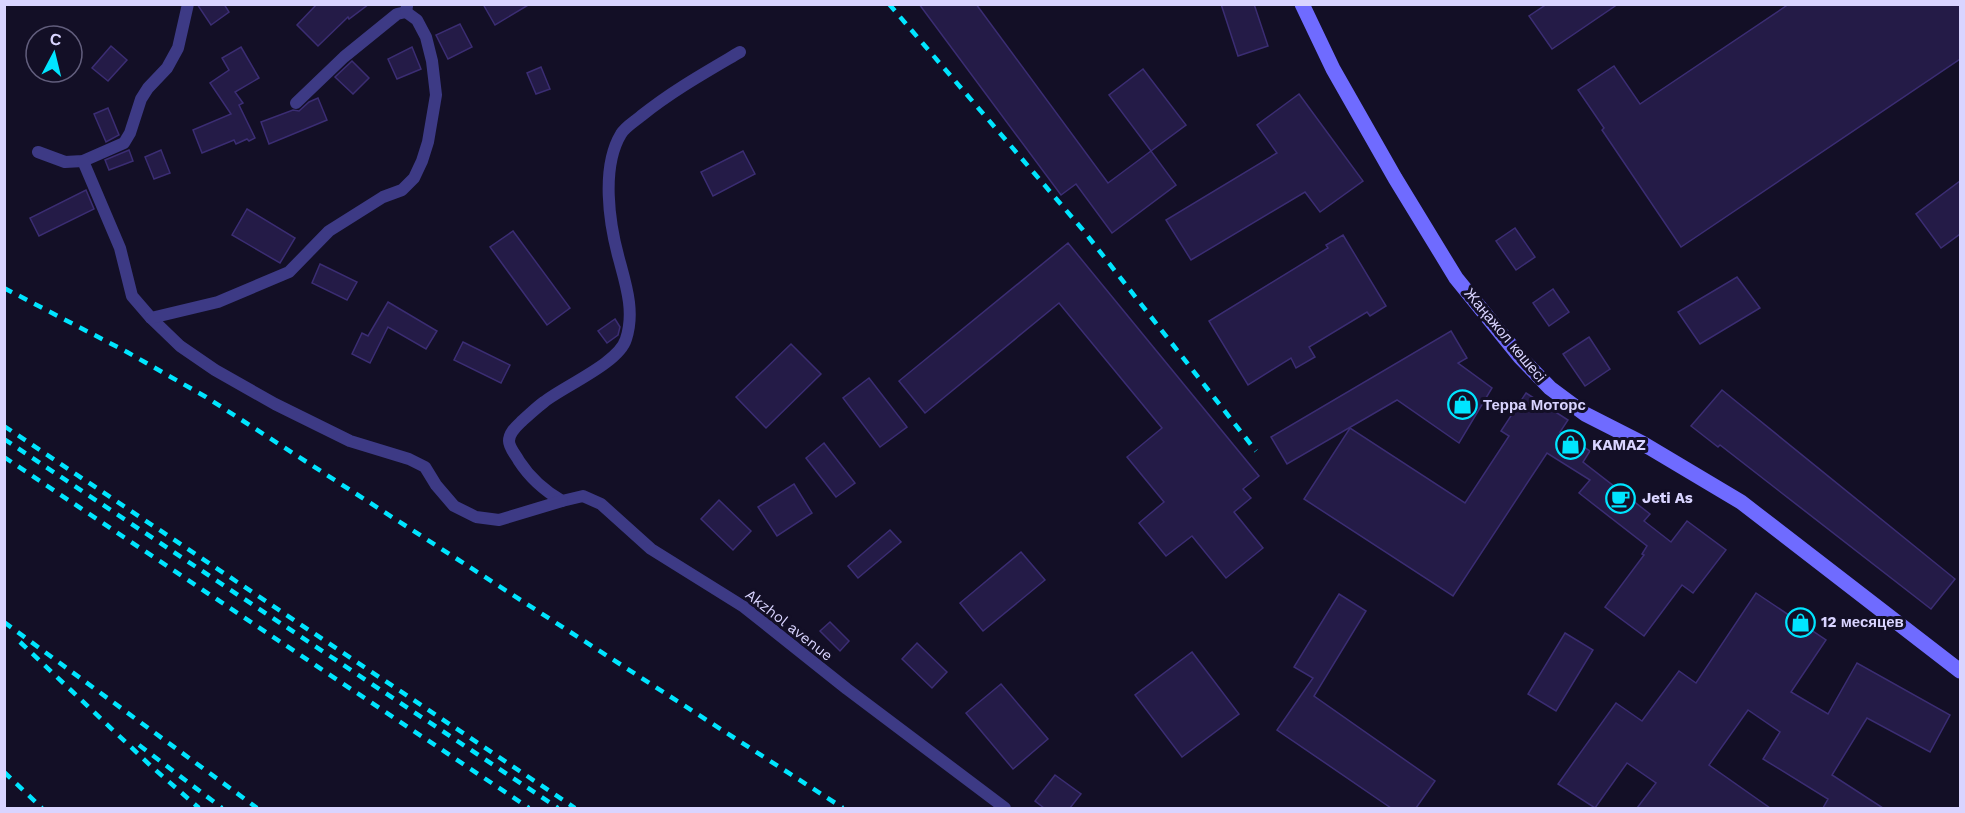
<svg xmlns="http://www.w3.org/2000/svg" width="1965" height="813" viewBox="0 0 1965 813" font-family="'Work Sans',sans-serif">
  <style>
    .building { fill: #241b47; stroke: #3b2d73; stroke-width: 1.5 }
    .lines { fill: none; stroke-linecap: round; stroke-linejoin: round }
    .minor { stroke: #3d3a85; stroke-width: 12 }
    .secondary { stroke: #6f6bff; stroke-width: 15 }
    .rail { stroke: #00e5ff; stroke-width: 4.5; stroke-dasharray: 9 8; stroke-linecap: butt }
    .labels { text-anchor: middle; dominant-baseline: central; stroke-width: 6; stroke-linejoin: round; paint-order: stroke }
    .street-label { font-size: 15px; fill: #d9d4ff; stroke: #130f26 }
    .poi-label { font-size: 15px; font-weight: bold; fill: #d9d4ff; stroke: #130f26; text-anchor: start }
  </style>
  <rect width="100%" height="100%" fill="#130f26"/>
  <!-- building -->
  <g class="building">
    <polygon points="197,4 224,4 229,12 211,25"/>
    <polygon points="317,4 369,4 349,19 348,17 318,46 297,25"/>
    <polygon points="483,4 530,4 495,25"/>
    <polygon points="919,4 976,4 1108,183 1151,151 1176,185 1112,233 1076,184 1061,195"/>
    <polygon points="1221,4 1254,4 1268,46 1238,56"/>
    <polygon points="1547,4 1618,4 1552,49 1529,16"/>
    <polygon points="1789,4 1960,4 1960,59 1681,247 1602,130 1604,128 1578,90 1614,66 1640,104"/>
    <polygon points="460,24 472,47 448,59 436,35"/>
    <polygon points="111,46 127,60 108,81 92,68"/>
    <polygon points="241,47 259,78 235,92 243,103 239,105 255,138 249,141 247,139 236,144 234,140 202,153 193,130 231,114 210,83 229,70 222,58"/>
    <polygon points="412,47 421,69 397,79 388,59"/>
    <polygon points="352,61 369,78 353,94 335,77"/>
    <polygon points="541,67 550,89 536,94 527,73"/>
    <polygon points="1143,69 1186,125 1151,151 1109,95"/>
    <polygon points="1299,94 1363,181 1320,212 1305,192 1191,260 1166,220 1277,153 1257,125"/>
    <polygon points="318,98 327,120 269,144 261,122 293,110 299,111 309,102"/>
    <polygon points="108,108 119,135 106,142 94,114"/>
    <polygon points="129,150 133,161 109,170 105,160"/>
    <polygon points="161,150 170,173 154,179 145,157"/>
    <polygon points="743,151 755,174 713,196 701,172"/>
    <polygon points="1960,181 1960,234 1941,248 1916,214"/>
    <polygon points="86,190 94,209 39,236 30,218"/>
    <polygon points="247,209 295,238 280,263 232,235"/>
    <polygon points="1515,228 1535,257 1516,270 1496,241"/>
    <polygon points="513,231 570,308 547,325 490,247"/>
    <polygon points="1343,235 1386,306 1370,316 1367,312 1309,347 1315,357 1296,368 1291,358 1248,385 1209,321 1328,248 1326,245"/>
    <polygon points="1068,243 1259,476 1243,489 1251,498 1234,512 1263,548 1226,578 1192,536 1166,556 1139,523 1164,502 1127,457 1162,428 1059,303 925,413 899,381"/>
    <polygon points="320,264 357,282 347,300 312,283"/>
    <polygon points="1737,277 1760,308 1700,344 1678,312"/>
    <polygon points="1553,289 1569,312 1549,326 1533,303"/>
    <polygon points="388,302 437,331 426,349 388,327 370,363 352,354 362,333 368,336"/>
    <polygon points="615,319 620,327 618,335 607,343 598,331"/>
    <polygon points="1451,331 1467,358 1458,363 1492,388 1459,443 1397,400 1287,464 1271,437"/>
    <polygon points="1589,337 1610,369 1585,386 1563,354"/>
    <polygon points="463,342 510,365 501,383 454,360"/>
    <polygon points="791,344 821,374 766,428 736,397"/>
    <polygon points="869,378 907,427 880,447 843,398"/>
    <polygon points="1722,390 1955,579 1931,609 1720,445 1718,447 1691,426"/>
    <polygon points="1526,393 1568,420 1560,432 1590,451 1583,462 1650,514 1644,521 1671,542 1687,521 1726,550 1693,593 1682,585 1644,636 1605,607 1644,555 1642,554 1647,546 1579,493 1590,480 1547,453 1453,596 1304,499 1350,428 1465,503 1509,436 1501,431"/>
    <polygon points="824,443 855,483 836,497 806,458"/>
    <polygon points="794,484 812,513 777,536 758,507"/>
    <polygon points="719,500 751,531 733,550 701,519"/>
    <polygon points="890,530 901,542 858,578 848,566"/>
    <polygon points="1021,552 1045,580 983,631 960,603"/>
    <polygon points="1756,593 1826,640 1791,692 1828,714 1857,663 1950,715 1930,752 1867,718 1832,775 1883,808 1823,808 1828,799 1763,759 1780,732 1748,710 1709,765 1770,808 1637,808 1656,783 1627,763 1595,808 1558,784 1616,703 1642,721 1679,671 1696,683"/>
    <polygon points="1339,594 1366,611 1314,696 1435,781 1416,808 1391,808 1277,730 1313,678 1294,667"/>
    <polygon points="830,622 849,641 840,651 820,631"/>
    <polygon points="1565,633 1593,650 1556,711 1528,694"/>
    <polygon points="917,643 947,672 932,688 902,659"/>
    <polygon points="1192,652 1239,714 1182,757 1135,695"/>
    <polygon points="1001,684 1048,739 1013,769 966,713"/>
    <polygon points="1055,775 1081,794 1070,808 1044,808 1035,801"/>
  </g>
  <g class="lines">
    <!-- minor -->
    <g class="minor">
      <path d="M740,52C706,72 672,91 641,116C634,122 625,127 621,134C601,167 609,223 619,259C626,285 635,312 626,339C619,363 564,386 544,402C537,407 530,414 523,420C517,426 509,432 509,441C509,448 516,455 519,461C530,478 545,491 562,501L583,496L601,504L651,549L744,607L847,689L1005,808"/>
      <polyline points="296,103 344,57 397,14 406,12 407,6"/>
      <polyline points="38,152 65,162 83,161 124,143 130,133 141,99 148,88 167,68 178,48 188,4"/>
      <polyline points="83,161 120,248 132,296 151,318 180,346 215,370 275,404 350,441 409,459 425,467 436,485 454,506 476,517 499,520 562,501"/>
      <polyline points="151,318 218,302 289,272 329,231 383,197 402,190 414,178 422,161 428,142 436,95 432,61 426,37 417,20 406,12"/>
    </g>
    <!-- secondary -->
    <polyline class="secondary" points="1302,4 1333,69 1395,178 1456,278 1520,357 1550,388 1585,414 1642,443 1741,502 1960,671"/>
    <!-- rail -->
    <g class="rail">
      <polyline points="889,4 1083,230 1256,451"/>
      <polyline points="4,288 127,352 206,397 843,808"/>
      <polyline points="4,426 575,808"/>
      <polyline points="4,439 558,808"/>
      <polyline points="4,457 529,808"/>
      <polyline points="4,622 257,808"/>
      <polyline points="20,642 152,767 199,808"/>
      <polyline points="139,745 222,808"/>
      <polyline points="4,772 42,808"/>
    </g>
  </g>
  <!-- icons -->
  <defs>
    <symbol id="shop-ring" viewBox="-11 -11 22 22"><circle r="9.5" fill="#130f26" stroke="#00e5ff" stroke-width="1.5"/><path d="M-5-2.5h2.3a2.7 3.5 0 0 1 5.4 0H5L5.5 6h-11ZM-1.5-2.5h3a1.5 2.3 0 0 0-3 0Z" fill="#00e5ff"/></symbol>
    <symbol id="cafe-ring" viewBox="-11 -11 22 22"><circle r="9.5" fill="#130f26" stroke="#00e5ff" stroke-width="1.5"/><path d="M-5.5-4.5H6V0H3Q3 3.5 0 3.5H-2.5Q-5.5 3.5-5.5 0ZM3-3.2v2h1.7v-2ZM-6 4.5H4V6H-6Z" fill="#00e5ff"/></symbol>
  </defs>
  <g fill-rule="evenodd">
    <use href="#shop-ring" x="1446" y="388" width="33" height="33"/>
    <use href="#shop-ring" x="1554" y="428" width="33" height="33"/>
    <use href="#cafe-ring" x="1604" y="482" width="33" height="33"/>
    <use href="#shop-ring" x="1784" y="606" width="33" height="33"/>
  </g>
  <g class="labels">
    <!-- street labels -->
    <g class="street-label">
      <text transform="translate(1505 335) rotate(50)">Жаңажол көшесі</text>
      <text transform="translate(789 625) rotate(38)">Akzhol avenue</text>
    </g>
    <!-- poi labels -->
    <g class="poi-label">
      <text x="1483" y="405">Терра Моторс</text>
      <text x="1592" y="445">KAMAZ</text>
      <text x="1642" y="498">Jeti As</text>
      <text x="1821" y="622">12 месяцев</text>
    </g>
  </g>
  <!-- border -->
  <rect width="1965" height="813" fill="none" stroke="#d9d4ff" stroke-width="12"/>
  <!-- north arrow -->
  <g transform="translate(54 54) rotate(7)"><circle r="28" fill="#130f26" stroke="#625e7d" stroke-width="1.5"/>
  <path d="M0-4.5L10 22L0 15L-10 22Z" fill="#00e5ff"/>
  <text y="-9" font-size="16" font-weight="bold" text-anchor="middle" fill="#d9d4ff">С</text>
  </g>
</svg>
